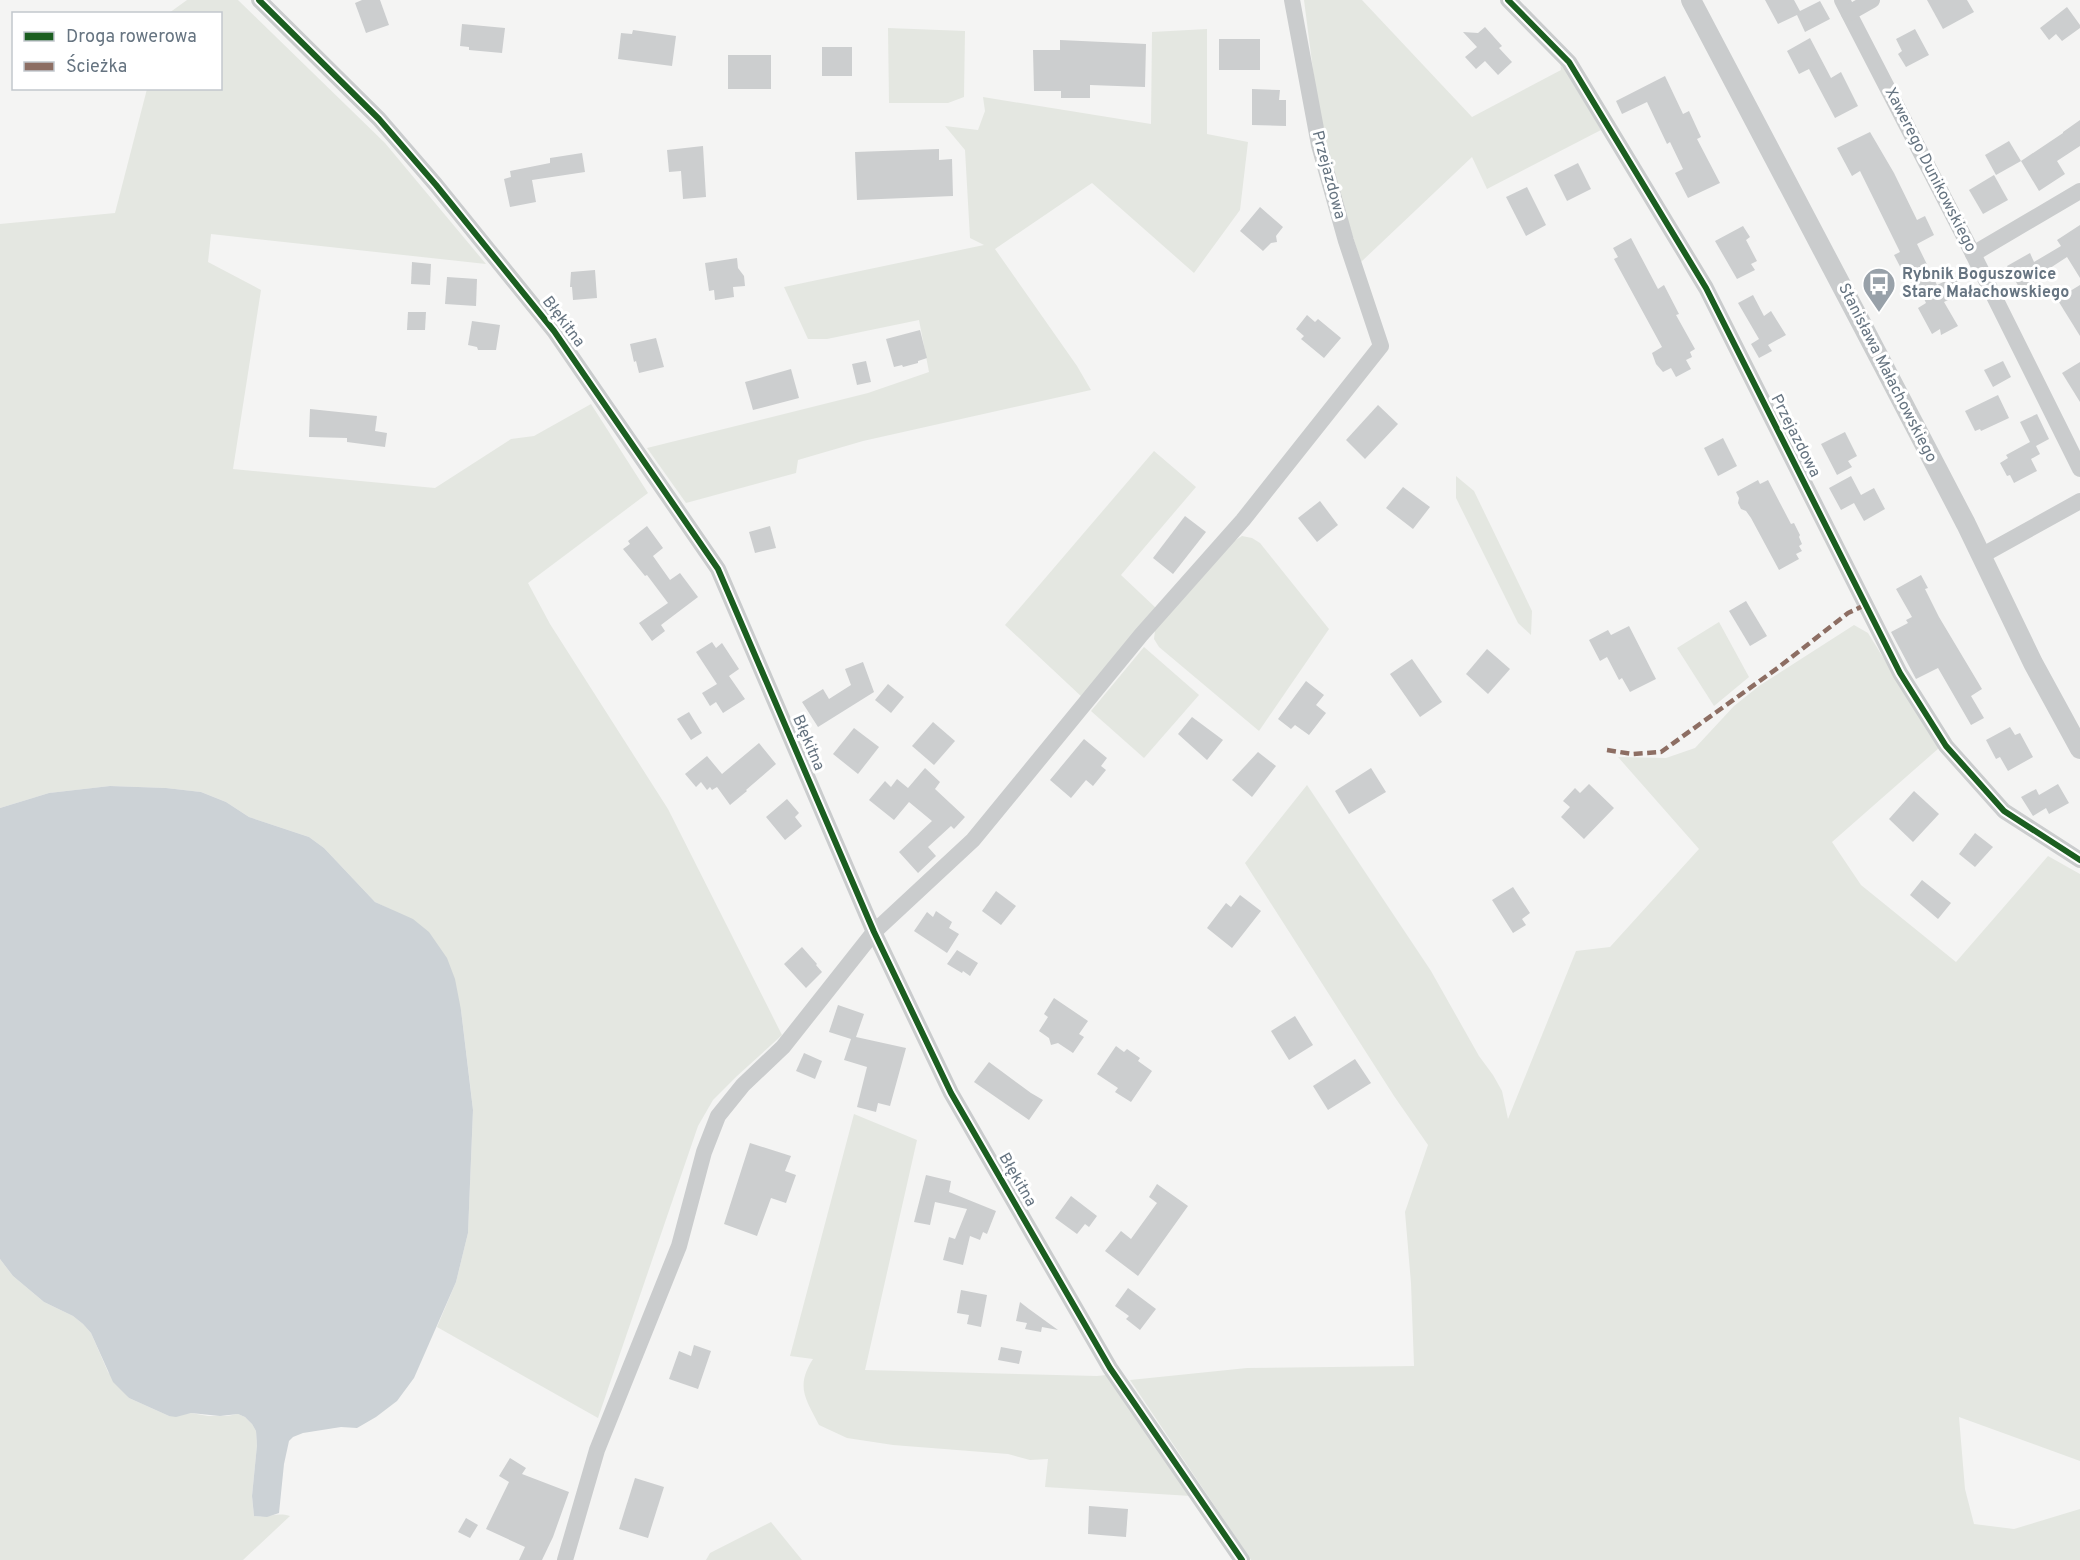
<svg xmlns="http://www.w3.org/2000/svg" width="2080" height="1560" viewBox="0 0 2080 1560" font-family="Overpass,sans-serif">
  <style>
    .green { fill: #e4e7e1 }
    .water { fill: #ccd2d6 }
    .building { fill: #cccecf }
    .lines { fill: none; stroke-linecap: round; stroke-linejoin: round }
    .minor { stroke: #cacccd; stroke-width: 16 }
    .tertiary { stroke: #cacccd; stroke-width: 20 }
    .quiet { stroke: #8d6e63; stroke-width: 4.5; stroke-dasharray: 9 4.5; stroke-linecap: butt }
    .cycleway-casing { stroke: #fff; stroke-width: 10 }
    .cycleway { stroke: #1b5e20; stroke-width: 6 }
    .labels { text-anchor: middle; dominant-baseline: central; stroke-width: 6; stroke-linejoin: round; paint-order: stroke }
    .street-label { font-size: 16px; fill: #667481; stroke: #fff }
    .poi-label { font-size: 16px; font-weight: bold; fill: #667481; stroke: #fff; text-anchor: start }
  </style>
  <rect width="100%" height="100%" fill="#f4f4f3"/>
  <!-- green -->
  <g class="green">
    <polygon points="187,0 238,0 385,143 486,264 211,234 208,262 261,290 233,469 435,488 511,439 534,436 591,404 648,493 528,583 550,624 668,809 782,1035 737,1076 713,1100 698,1126 598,1418 437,1327 456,1282 468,1233 473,1110 470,1084 461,1010 392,910 375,902 324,848 309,837 249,817 226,802 201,792 166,788 110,786 49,793 0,808 0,224 115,213 147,89 220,88 220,14 169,13"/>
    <polygon points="1304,0 1362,0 1472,117 1561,70 1560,61 1601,130 1487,189 1472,157 1361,262 1322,140"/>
    <polygon points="888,28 965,31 964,97 948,103 889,103"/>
    <polygon points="1207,29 1207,134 1248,142 1240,210 1194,273 1092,183 995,249 1077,366 1091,390 863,441 798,460 796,473 686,503 647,448 868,393 929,372 919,320 827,339 808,339 784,287 984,245 970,238 965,150 945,126 978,130 985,111 983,97 1151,124 1152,32"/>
    <polygon points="1154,451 1196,487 1121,575 1157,609 1083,698 1005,625"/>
    <polygon points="1456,476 1474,491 1532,611 1531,635 1518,623 1456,498"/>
    <polygon points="1242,536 1252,538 1260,543 1329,629 1259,731 1159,647 1154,639 1155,630 1223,548"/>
    <polygon points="1719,622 1749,677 1714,706 1677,648"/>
    <polygon points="1854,625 1868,633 1939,748 1832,842 1861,885 1956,962 2048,856 2080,874 2080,1461 1959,1417 1965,1489 1974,1524 2014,1529 2080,1509 2080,1560 1251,1560 1130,1380 1247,1368 1414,1366 1411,1283 1405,1212 1428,1145 1394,1096 1245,863 1307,785 1431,971 1479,1056 1493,1075 1502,1091 1508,1119 1576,951 1610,947 1699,849 1618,757 1666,758 1695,748 1734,706 1759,686"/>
    <polygon points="1144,647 1199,695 1144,758 1091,711"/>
    <path d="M854,1114L917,1140L865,1370L1097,1376L1106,1375L1191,1496L1045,1487L1048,1459L1030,1460L1008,1454L893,1445L847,1438L819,1425C806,1399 795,1387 813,1359L790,1356Z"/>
    <path d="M0,1259L13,1276L44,1302L73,1316L83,1324L91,1333L108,1372L129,1398L169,1416L191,1413L208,1416H227L238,1414L245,1417L252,1424L256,1431L257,1445L252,1496L254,1516C269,1518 276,1512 290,1516L243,1560H0Z"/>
    <polygon points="771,1522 802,1560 706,1560 710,1553"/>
  </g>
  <!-- water -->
  <polygon class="water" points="110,786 166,788 201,792 226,802 249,817 309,837 324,848 375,902 413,919 429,932 447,958 455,979 461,1010 473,1110 468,1233 456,1282 414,1378 397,1401 376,1417 357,1428 341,1427 303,1433 293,1437 289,1441 284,1464 279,1513 267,1517 254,1516 252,1496 257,1445 256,1431 252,1424 245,1417 238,1414 220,1416 191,1413 176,1417 169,1416 129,1398 113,1382 91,1333 83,1324 73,1316 44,1302 13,1276 0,1259 0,808 49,793"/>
  <!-- building -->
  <g class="building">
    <polygon points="362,0 380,0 389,25 366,33 355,3"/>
    <polygon points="1765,0 1794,0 1800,11 1820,1 1830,19 1805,32 1797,15 1778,24"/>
    <polygon points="1927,0 1967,0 1974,12 1943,29"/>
    <polygon points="2067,7 2080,25 2080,28 2062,41 2056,34 2049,40 2040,28"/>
    <polygon points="462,24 505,28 502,53 469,50 469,47 460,46"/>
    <polygon points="1485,27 1502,46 1499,48 1512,62 1498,75 1485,61 1476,69 1465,57 1477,47 1463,32 1478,33"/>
    <polygon points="1915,29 1929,55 1906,67 1898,54 1902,51 1896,39"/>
    <polygon points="633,30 676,36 672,66 618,59 621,33 632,34"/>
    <polygon points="1810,38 1831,78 1841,72 1858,106 1835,118 1809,69 1799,74 1787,51"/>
    <rect x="1219" y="39" width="41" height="31"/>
    <polygon points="1060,40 1146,44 1145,87 1090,85 1090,98 1061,98 1061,91 1034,91 1033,50 1060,50"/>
    <rect x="822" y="47" width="30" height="29"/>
    <rect x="728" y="55" width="43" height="34"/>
    <polygon points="1665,76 1683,114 1689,111 1701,137 1697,139 1720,183 1688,198 1675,173 1683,169 1670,142 1667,144 1647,102 1622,114 1616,101"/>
    <polygon points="1252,89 1280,90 1279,100 1286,100 1286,126 1252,125"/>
    <polygon points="2080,120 2080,146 2057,161 2065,174 2039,191 2021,161 2063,133 2063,132"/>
    <polygon points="1870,132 1894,173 1917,220 1925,216 1934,235 1917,244 1937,285 1956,276 1964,292 1944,302 1958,326 1941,335 1940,329 1932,334 1918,308 1926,303 1913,275 1906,278 1894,255 1900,252 1860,171 1852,176 1837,148"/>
    <polygon points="2009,141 2021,161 1996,175 1985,155"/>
    <polygon points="703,146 706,197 683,199 681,171 669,172 667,150"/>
    <polygon points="939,149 939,160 952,159 953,196 857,200 855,152"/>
    <polygon points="582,153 585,172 532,180 536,202 510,207 504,179 511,177 510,171 550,163 550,158"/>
    <polygon points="1578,163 1591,189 1567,201 1554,175"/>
    <polygon points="1994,175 2008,200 1983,214 1969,190"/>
    <polygon points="1527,187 1546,225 1526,236 1506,197"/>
    <polygon points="1260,207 1283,227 1276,236 1277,242 1271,243 1263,251 1240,231"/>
    <polygon points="2080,225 2080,278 2067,257 2041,274 2043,277 2020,289 2007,266 2030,253 2034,262 2061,246 2057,240"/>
    <polygon points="1743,226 1750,237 1746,240 1757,261 1751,264 1755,270 1737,279 1715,241"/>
    <polygon points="1631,238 1658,289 1664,285 1679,314 1676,315 1695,349 1690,352 1692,357 1686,360 1691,369 1676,377 1671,368 1663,372 1656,364 1652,353 1662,347 1614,259 1618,257 1613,248"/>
    <polygon points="737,258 738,268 744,276 745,286 733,287 734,297 715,300 714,290 709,291 705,263"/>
    <polygon points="412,262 431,264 430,285 411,284"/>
    <polygon points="595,270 597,298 573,300 572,287 570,287 571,272"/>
    <polygon points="447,277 477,279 476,306 445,304"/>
    <polygon points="2080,285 2080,336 2057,299"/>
    <polygon points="1753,295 1764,316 1771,311 1786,335 1768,345 1772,351 1759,358 1751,344 1759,339 1738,303"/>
    <polygon points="408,312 426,312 425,330 407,330"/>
    <polygon points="1307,315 1315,322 1318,319 1341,338 1324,358 1301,339 1304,336 1296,329"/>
    <polygon points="472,321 500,325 496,350 478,350 477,347 468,345"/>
    <polygon points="920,330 927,358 918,361 918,363 903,367 902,365 894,367 886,339"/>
    <polygon points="656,338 664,367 639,373 636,361 634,362 630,344"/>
    <polygon points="866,361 871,382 857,385 852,364"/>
    <polygon points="2003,361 2011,377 1993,387 1984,370"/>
    <polygon points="2080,362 2080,402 2062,373"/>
    <polygon points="791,369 799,398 753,410 745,382"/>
    <polygon points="1998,395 2009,418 1981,431 1980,429 1975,431 1965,411"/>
    <polygon points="1378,405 1398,424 1365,459 1346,440"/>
    <polygon points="310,409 377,416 375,431 387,433 385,447 347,442 347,438 309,437"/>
    <polygon points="2037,414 2049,439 2036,446 2040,454 2031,459 2037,471 2014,483 2010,475 2007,476 2000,463 2008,458 2006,455 2030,442 2020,422"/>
    <polygon points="1845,432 1857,456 1848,461 1852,467 1837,475 1821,444"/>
    <polygon points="1723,438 1737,466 1718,476 1704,448"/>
    <polygon points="1851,476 1861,495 1874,488 1885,509 1864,521 1854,503 1841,510 1829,488"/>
    <polygon points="1758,480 1760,484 1768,480 1791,524 1794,523 1800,535 1799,537 1802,544 1799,546 1802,551 1796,554 1799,559 1779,570 1751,518 1746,511 1741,509 1738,503 1739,498 1736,492"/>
    <polygon points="1403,487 1430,507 1413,529 1386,508"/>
    <polygon points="1320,501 1338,525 1317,542 1298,518"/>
    <polygon points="1185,516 1206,532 1173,574 1153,558"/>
    <polygon points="647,526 663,548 653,556 670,580 680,573 698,597 661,625 665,631 652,641 639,623 668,603 647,575 645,576 623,549 630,544 628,541"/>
    <polygon points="770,526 776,548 755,553 749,532"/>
    <polygon points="1921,575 1928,588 1925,589 1939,617 1982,689 1971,696 1984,718 1971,725 1938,668 1916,679 1891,632 1908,623 1906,620 1912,617 1896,589"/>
    <polygon points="1746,601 1767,636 1750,646 1729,611"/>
    <polygon points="1629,626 1656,679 1630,692 1622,678 1619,680 1607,657 1600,661 1589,640 1608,630 1611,635"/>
    <polygon points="712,642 716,648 722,643 739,669 729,676 745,699 723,713 716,702 710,706 702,693 717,684 696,652"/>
    <polygon points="1487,649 1510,669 1488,694 1466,674"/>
    <polygon points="1412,659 1442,702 1420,717 1390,674"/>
    <polygon points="863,662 874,692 818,727 802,702 823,689 829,699 851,685 845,669"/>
    <polygon points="1306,681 1324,695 1316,705 1326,713 1309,735 1295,725 1291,729 1278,719"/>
    <polygon points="888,684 904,697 891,713 875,700"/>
    <polygon points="689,712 702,733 691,740 677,719"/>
    <polygon points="1192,717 1223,740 1207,760 1178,734"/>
    <polygon points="933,722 955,741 934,765 912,746"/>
    <polygon points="2010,727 2015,735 2020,733 2033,757 2008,771 2000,757 1996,759 1986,740"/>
    <polygon points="854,728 879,747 858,774 833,754"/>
    <polygon points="1084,739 1107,758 1101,766 1106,770 1093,786 1086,780 1071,798 1050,780"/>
    <polygon points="759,743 776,764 746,790 747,791 730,805 717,787 712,790 710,787 707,790 701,782 696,787 685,774 707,756 722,774"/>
    <polygon points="1258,752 1276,766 1252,797 1232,780"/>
    <polygon points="925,768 940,782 935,789 965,817 954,829 951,826 928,847 936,856 918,873 899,852 932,821 909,802 894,820 869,800 885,781 891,787 897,779 908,788"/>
    <polygon points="1371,768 1386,792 1349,814 1335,791"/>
    <polygon points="1589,784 1614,808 1584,839 1561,817 1570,807 1563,801 1575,788 1580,793"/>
    <polygon points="2058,784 2069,803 2049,814 2046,808 2033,816 2021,797 2036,789 2039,795"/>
    <polygon points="1914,791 1939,814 1913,842 1889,819"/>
    <polygon points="787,799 799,813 795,817 802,826 785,840 766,817"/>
    <polygon points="1975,833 1993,847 1975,867 1959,854"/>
    <polygon points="1922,880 1951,903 1938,919 1910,895"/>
    <polygon points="1513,887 1530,913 1522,919 1526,925 1513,933 1492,900"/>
    <polygon points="996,891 1016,906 1001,925 982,911"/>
    <polygon points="1240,895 1261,911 1232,948 1207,928 1226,903 1231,907"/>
    <polygon points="936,911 952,922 949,928 959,934 947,953 914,931 927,912 933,917"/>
    <polygon points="802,947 817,964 816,965 822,972 806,988 784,964"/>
    <polygon points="957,950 978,963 970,976 963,971 962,973 947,964"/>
    <polygon points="1054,998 1088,1021 1079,1034 1084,1037 1073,1053 1058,1043 1051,1045 1049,1038 1039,1031 1048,1017 1044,1014"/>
    <polygon points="838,1005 864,1014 856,1037 906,1048 890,1106 878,1103 876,1112 857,1107 867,1067 844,1060 851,1039 829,1032"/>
    <polygon points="1295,1016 1313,1045 1289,1060 1271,1031"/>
    <polygon points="1116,1046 1124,1052 1127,1049 1140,1058 1138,1061 1152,1071 1131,1102 1115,1092 1118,1088 1097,1074"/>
    <polygon points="804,1053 822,1061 815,1079 796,1071"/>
    <polygon points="1355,1059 1371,1083 1328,1110 1313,1086"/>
    <polygon points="989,1062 1031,1093 1043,1100 1029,1120 974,1082"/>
    <polygon points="750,1143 791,1156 785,1171 796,1175 786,1203 771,1198 757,1236 724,1224"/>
    <polygon points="926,1175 951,1181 949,1192 996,1211 987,1234 983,1232 980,1240 970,1236 963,1265 943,1260 949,1237 955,1239 967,1209 935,1202 930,1225 914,1222"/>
    <polygon points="1157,1184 1188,1206 1138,1276 1105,1251 1121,1231 1131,1239 1157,1203 1149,1197"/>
    <polygon points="1071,1196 1097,1216 1089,1227 1085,1224 1077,1234 1055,1218"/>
    <polygon points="1128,1288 1156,1309 1140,1330 1126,1319 1129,1316 1115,1306"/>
    <polygon points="961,1290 987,1295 981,1327 967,1324 969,1315 957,1313"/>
    <polygon points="1020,1302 1029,1309 1058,1330 1042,1327 1041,1332 1025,1329 1027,1323 1016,1321"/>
    <polygon points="694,1345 711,1351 698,1389 669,1379 679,1351 691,1356"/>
    <polygon points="1001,1347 1022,1351 1019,1364 998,1360"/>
    <polygon points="510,1458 526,1468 522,1474 569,1492 553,1537 542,1560 519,1560 525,1547 486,1529 509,1482 499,1476"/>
    <polygon points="635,1478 664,1487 648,1538 619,1529"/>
    <polygon points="1089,1506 1128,1509 1126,1537 1088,1534"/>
    <polygon points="466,1518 478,1525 470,1538 458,1532"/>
  </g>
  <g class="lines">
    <!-- minor -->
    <g class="minor">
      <polyline points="259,0 379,119 436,185 554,331 718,569 874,932 951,1093 1110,1368 1242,1560"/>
      <polyline points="1508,0 1569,62 1706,288 1900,673 1946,746 2004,811 2080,860"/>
      <polyline points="1842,0 1973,254 2080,469"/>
      <polyline points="1849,13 1872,0"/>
      <polyline points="1973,254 2080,191"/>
      <polyline points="1981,556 2080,501"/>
      <polyline points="565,1560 597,1450 679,1246 704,1152 718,1116 743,1085 783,1047 874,932 973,840 1141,635 1243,520 1381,346 1346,241 1319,145 1292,0"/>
    </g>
    <!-- tertiary -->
    <polyline class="tertiary" points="1691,0 1858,317 1966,524 2033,663 2080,749"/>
    <!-- quiet -->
    <polyline class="quiet" points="1607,750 1632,754 1661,752 1779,667 1848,613 1865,605"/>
    <defs>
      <g id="cycleway">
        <polyline points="259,0 379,119 436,185 554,331 718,569 874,932 951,1093 1110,1368 1242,1560"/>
        <polyline points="1508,0 1569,62 1706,288 1900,673 1946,746 2004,811 2080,860"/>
      </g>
    </defs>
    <!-- cycleway casing -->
    <use href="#cycleway" class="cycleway-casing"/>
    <!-- cycleway -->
    <use href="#cycleway" class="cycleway"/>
  </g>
  <!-- icons -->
  <defs>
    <symbol id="bus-pin" viewBox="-11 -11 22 30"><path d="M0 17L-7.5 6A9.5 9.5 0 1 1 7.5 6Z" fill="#98a1a9" stroke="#fff"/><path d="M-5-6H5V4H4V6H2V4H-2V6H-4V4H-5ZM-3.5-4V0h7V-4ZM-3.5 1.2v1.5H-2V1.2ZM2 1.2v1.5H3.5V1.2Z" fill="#fff"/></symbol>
  </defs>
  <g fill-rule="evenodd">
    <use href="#bus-pin" x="1860" y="265" width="38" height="52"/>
  </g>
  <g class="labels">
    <!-- street labels -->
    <g class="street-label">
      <text transform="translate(1930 170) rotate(63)">Xawerego Dunikowskiego</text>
      <text transform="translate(1328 175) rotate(75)">Przejazdowa</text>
      <text transform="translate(563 322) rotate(53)">Błękitna</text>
      <text transform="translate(1887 373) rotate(63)">Stanisława Małachowskiego</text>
      <text transform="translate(1795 436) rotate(63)">Przejazdowa</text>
      <text transform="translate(808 743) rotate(67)">Błękitna</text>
      <text transform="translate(1017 1180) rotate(60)">Błękitna</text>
    </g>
    <!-- poi labels -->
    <g class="poi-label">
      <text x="1902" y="275">Rybnik Boguszowice<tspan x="1902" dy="18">Stare Małachowskiego</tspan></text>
    </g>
  </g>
  <!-- legend -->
  <rect x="12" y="12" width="210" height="78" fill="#ffffff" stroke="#c2c7cd" stroke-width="1.5"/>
  <rect x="24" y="32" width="30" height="9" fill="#1b5e20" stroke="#c2c7cd" stroke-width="1.5"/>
  <text x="66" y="42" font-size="18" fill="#667481">Droga rowerowa</text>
  <rect x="24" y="62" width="30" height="9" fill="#8d6e63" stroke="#c2c7cd" stroke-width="1.5"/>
  <text x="66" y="72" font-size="18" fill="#667481">Ścieżka</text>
</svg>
